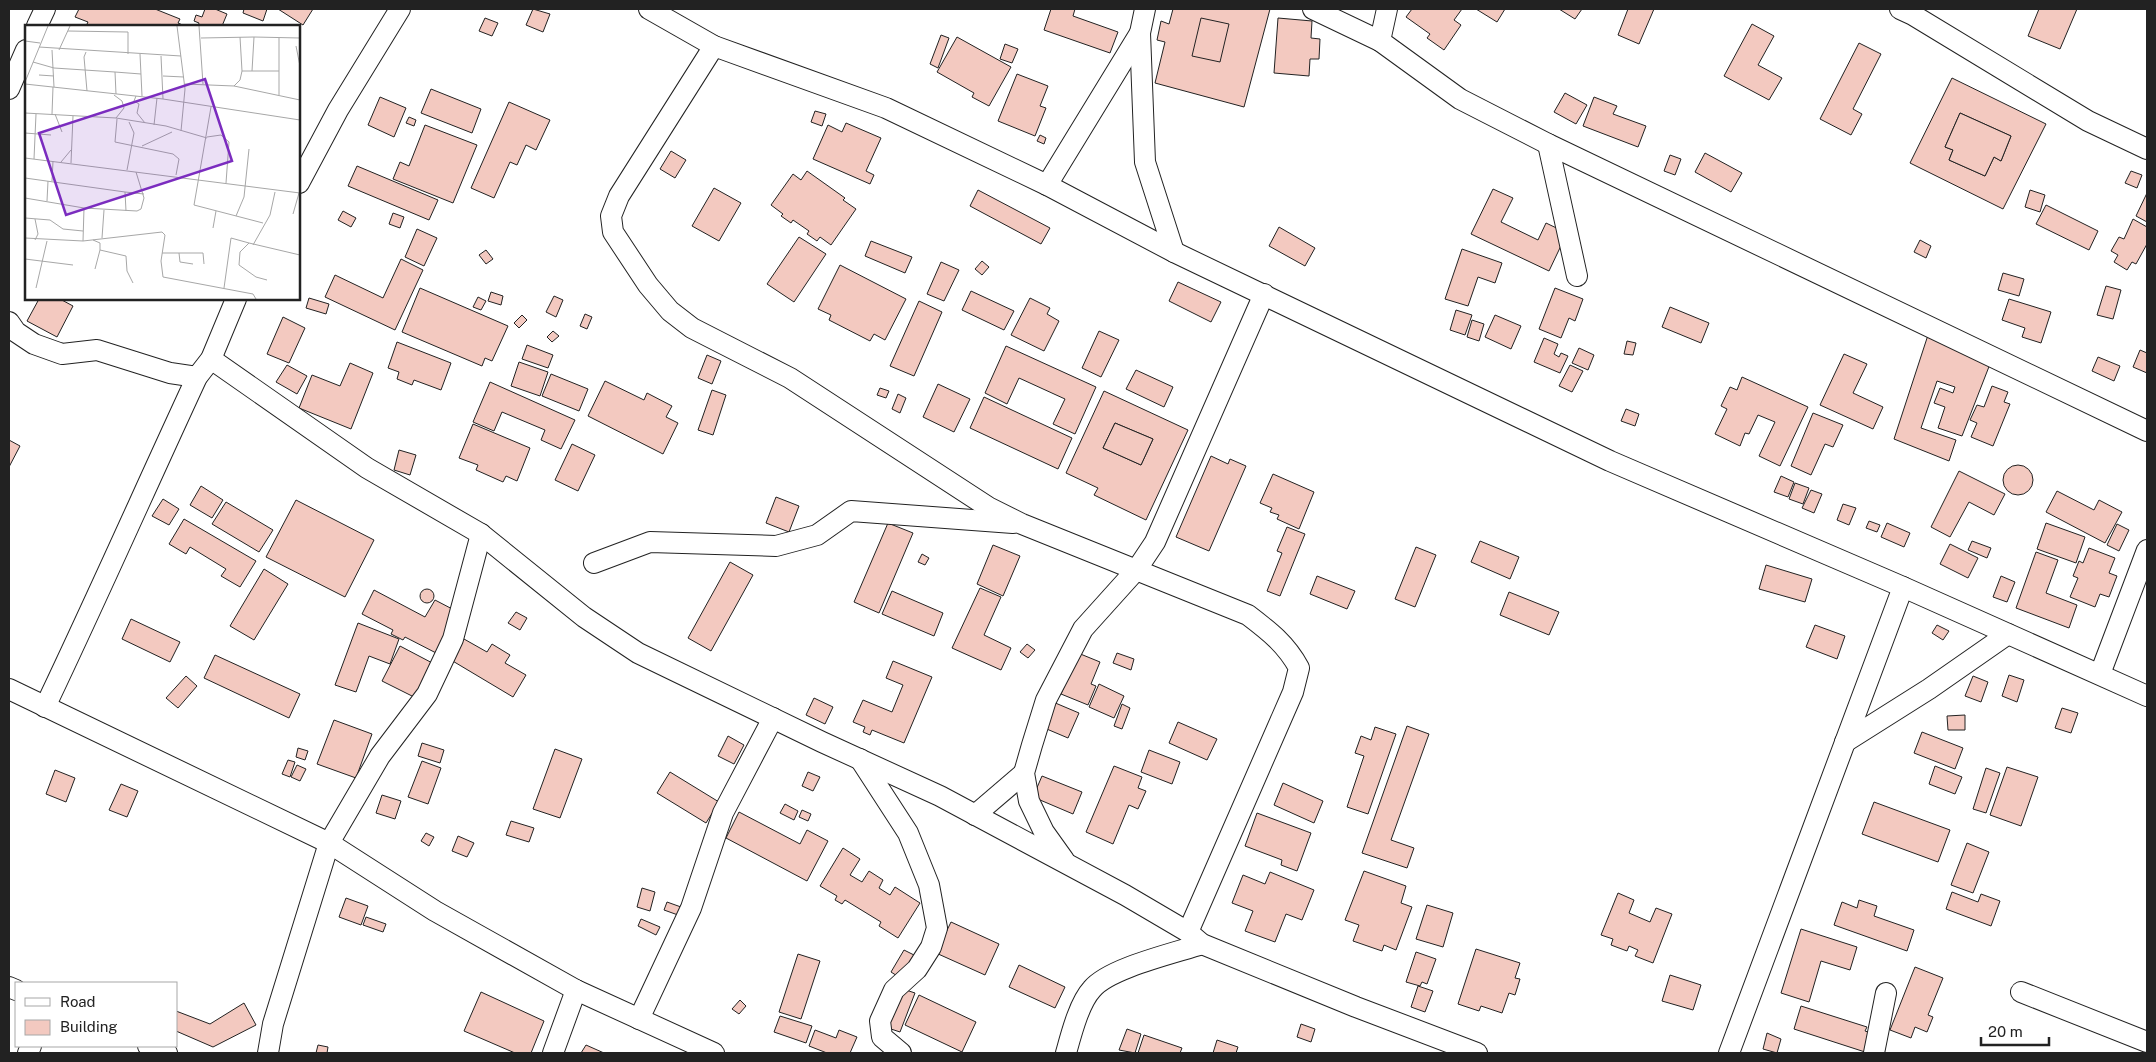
<svg xmlns="http://www.w3.org/2000/svg" width="2156" height="1062" viewBox="0 0 2156 1062" font-family="'Public Sans',sans-serif">
  <style>
    .building { fill: #f3c9c0; stroke: #222; fill-rule: evenodd }
    .lines { fill: none; stroke-linecap: round; stroke-linejoin: round }
    .street-casing { stroke: #222; stroke-width: 22 }
    .street { stroke: #fff; stroke-width: 20 }
    .inset-road { fill: none; stroke: #a7a7a7; stroke-width: 1 }
    .view { fill: #7b2cbf; fill-opacity: 0.15; stroke: #7b2cbf; stroke-width: 2.5 }
    .inset-edge { fill: none; stroke: #222; stroke-width: 2.5 }
  </style>
  <rect width="100%" height="100%" fill="#fff"/>
  <!-- building -->
  <g class="building">
    <polygon points="79,9 155,9 180,19 178,23 185,26 91,26 87,24 88,22 75,17"/>
    <polygon points="205,9 215,9 227,14 222,26 198,26 199,23 194,21 196,15 202,17"/>
    <polygon points="244,9 267,9 263,21 243,13"/>
    <polygon points="278,9 313,9 303,25"/>
    <polygon points="533,9 550,14 543,32 526,25"/>
    <polygon points="1051,9 1075,9 1073,16 1118,32 1110,53 1044,30"/>
    <polygon points="1173,9 1270,9 1244,107 1155,83 1165,42 1157,40 1161,21 1169,24"/>
    <polygon points="1412,9 1462,9 1454,20 1461,25 1444,50 1427,38 1430,34 1406,17"/>
    <polygon points="1476,9 1505,9 1497,22"/>
    <polygon points="1559,9 1582,9 1575,19"/>
    <polygon points="1628,9 1654,9 1639,44 1618,35"/>
    <polygon points="2039,9 2077,9 2060,49 2028,36"/>
    <polygon points="485,18 498,23 492,36 479,31"/>
    <polygon points="1201,18 1229,24 1220,62 1192,56"/>
    <polygon points="1278,18 1312,21 1311,38 1320,39 1319,59 1310,59 1309,76 1274,73"/>
    <polygon points="1752,24 1774,36 1758,65 1782,78 1769,100 1724,76"/>
    <polygon points="941,35 949,38 938,68 930,64"/>
    <polygon points="957,37 1011,67 989,106 972,97 974,93 937,72"/>
    <polygon points="1859,43 1881,54 1853,109 1862,114 1851,135 1820,119"/>
    <polygon points="1005,44 1018,49 1012,63 1000,59"/>
    <polygon points="1017,74 1048,86 1040,106 1046,108 1035,136 998,121"/>
    <path d="M1952,78L2046,124L2003,209L1910,163ZM1960,113L2011,136L2001,161L1994,157L1985,176L1949,160L1953,150L1945,147Z"/>
    <polygon points="431,89 481,109 472,133 421,113"/>
    <polygon points="1565,93 1587,105 1576,124 1554,112"/>
    <polygon points="380,97 406,108 394,137 368,125"/>
    <polygon points="1594,97 1617,106 1613,114 1646,126 1638,147 1583,126"/>
    <polygon points="509,102 550,120 536,150 526,145 517,165 510,162 494,198 471,188"/>
    <polygon points="815,111 826,114 822,126 811,122"/>
    <polygon points="1960,113 2011,136 2001,161 1994,157 1985,176 1949,160 1953,150 1945,147"/>
    <polygon points="409,117 416,120 414,126 406,123"/>
    <polygon points="846,123 881,138 866,171 874,175 870,184 813,159 828,125 842,132"/>
    <polygon points="425,125 477,145 453,203 393,179 400,162 409,166"/>
    <polygon points="1040,135 1046,138 1044,144 1037,141"/>
    <polygon points="671,151 686,160 675,178 660,169"/>
    <polygon points="1705,153 1742,173 1731,192 1695,172"/>
    <polygon points="1670,155 1681,159 1675,175 1664,171"/>
    <polygon points="357,166 438,200 429,220 348,186"/>
    <polygon points="807,171 845,198 843,200 856,209 831,245 820,237 817,241 807,234 809,231 793,220 791,223 781,216 783,214 771,205 793,174 801,180"/>
    <polygon points="2131,171 2142,175 2137,188 2125,183"/>
    <polygon points="714,188 741,203 719,241 692,226"/>
    <polygon points="1493,189 1513,198 1501,222 1538,240 1546,223 1567,233 1549,271 1471,234"/>
    <polygon points="978,190 1050,228 1041,244 970,206"/>
    <polygon points="2030,190 2045,195 2040,212 2025,207"/>
    <polygon points="2147,193 2147,222 2136,216"/>
    <polygon points="2046,205 2098,231 2089,250 2036,224"/>
    <polygon points="343,211 356,218 351,227 338,220"/>
    <polygon points="393,213 404,217 400,228 389,224"/>
    <polygon points="2133,219 2147,227 2147,244 2136,264 2132,262 2127,270 2114,262 2118,255 2111,251 2119,237 2124,239"/>
    <polygon points="1279,227 1315,248 1305,266 1269,246"/>
    <polygon points="417,229 437,238 424,266 405,257"/>
    <polygon points="799,237 826,254 794,302 767,284"/>
    <polygon points="1920,240 1931,246 1926,258 1914,252"/>
    <polygon points="871,241 912,257 905,273 865,256"/>
    <polygon points="1462,249 1502,263 1495,283 1478,277 1468,306 1445,299"/>
    <polygon points="486,250 493,259 486,264 479,255"/>
    <polygon points="401,259 423,270 395,330 325,297 335,275 383,298"/>
    <polygon points="982,261 989,267 982,275 975,269"/>
    <polygon points="941,262 959,270 944,301 927,294"/>
    <polygon points="840,265 906,299 885,340 874,334 870,341 829,320 831,315 818,309"/>
    <polygon points="2003,273 2024,279 2019,296 1998,290"/>
    <polygon points="1178,282 1221,302 1211,322 1169,301"/>
    <polygon points="2106,286 2121,290 2113,319 2097,315"/>
    <polygon points="420,288 508,326 492,361 485,358 482,366 402,332"/>
    <polygon points="1555,288 1583,299 1575,321 1569,318 1561,338 1539,329"/>
    <polygon points="971,291 1014,311 1004,330 962,310"/>
    <polygon points="491,292 503,296 501,305 488,301"/>
    <polygon points="554,296 563,300 556,317 546,312"/>
    <polygon points="478,297 486,301 481,310 473,307"/>
    <polygon points="309,298 329,304 326,314 306,308"/>
    <polygon points="1030,298 1050,308 1047,314 1059,321 1044,351 1011,335"/>
    <polygon points="39,299 60,299 73,306 57,337 27,321"/>
    <polygon points="2009,299 2051,312 2041,343 2022,337 2025,328 2002,320"/>
    <polygon points="919,301 942,312 914,376 890,366"/>
    <polygon points="1670,307 1709,323 1701,343 1662,327"/>
    <polygon points="1456,310 1472,315 1465,335 1450,330"/>
    <polygon points="585,314 592,317 587,329 580,326"/>
    <polygon points="522,315 527,320 519,328 514,323"/>
    <polygon points="1495,315 1521,326 1511,349 1485,337"/>
    <polygon points="283,317 305,328 289,363 267,354"/>
    <polygon points="1472,320 1484,324 1479,341 1467,337"/>
    <polygon points="553,331 559,336 552,342 547,337"/>
    <polygon points="1099,331 1119,340 1101,377 1082,368"/>
    <polygon points="1928,335 1990,364 1962,436 1938,428 1945,407 1934,403 1940,388 1953,393 1955,387 1937,381 1921,428 1956,440 1949,461 1894,439"/>
    <polygon points="1544,338 1558,344 1554,354 1559,357 1561,353 1568,356 1560,373 1534,362"/>
    <polygon points="1627,341 1636,343 1633,355 1624,354"/>
    <polygon points="397,342 451,363 441,390 414,380 412,385 397,379 399,372 388,368"/>
    <polygon points="527,345 553,355 548,368 522,359"/>
    <polygon points="1006,346 1096,387 1075,434 1053,424 1065,399 1019,378 1007,404 985,393"/>
    <polygon points="1579,348 1594,355 1588,370 1572,363"/>
    <polygon points="2140,350 2147,353 2147,373 2133,367"/>
    <polygon points="1844,354 1867,364 1853,393 1883,407 1873,429 1820,405"/>
    <polygon points="707,355 721,361 712,384 698,378"/>
    <polygon points="2098,357 2120,366 2114,381 2092,371"/>
    <polygon points="519,362 548,372 540,396 511,386"/>
    <polygon points="350,363 373,373 351,429 299,408 312,375 340,386"/>
    <polygon points="287,365 307,376 297,394 276,382"/>
    <polygon points="1570,365 1583,371 1572,392 1559,386"/>
    <polygon points="1136,370 1173,387 1164,407 1126,389"/>
    <polygon points="551,374 588,389 579,411 542,396"/>
    <polygon points="1742,377 1808,407 1780,466 1759,456 1775,422 1758,415 1749,434 1745,433 1740,446 1715,434 1727,409 1721,406 1730,387 1737,390"/>
    <polygon points="605,381 644,400 647,393 672,406 666,417 678,423 663,454 588,416"/>
    <polygon points="490,382 575,420 561,449 541,440 545,430 502,412 494,431 473,422"/>
    <polygon points="938,384 970,399 954,432 923,417"/>
    <polygon points="1992,386 2008,392 2004,402 2010,404 1993,446 1971,437 1977,423 1970,420 1977,405 1984,407"/>
    <polygon points="880,388 889,391 886,398 877,395"/>
    <polygon points="712,390 726,395 713,435 698,430"/>
    <path d="M1104,391L1188,430L1146,520L1094,495L1098,488L1066,473ZM1115,423L1153,439L1141,465L1103,448Z"/>
    <polygon points="898,394 906,398 900,413 892,409"/>
    <polygon points="984,397 1072,438 1058,469 970,428"/>
    <polygon points="1626,409 1639,414 1635,426 1621,421"/>
    <polygon points="1813,413 1843,425 1833,447 1825,444 1811,475 1791,466"/>
    <polygon points="1115,423 1153,439 1141,465 1103,448"/>
    <polygon points="473,424 530,448 517,481 506,476 503,482 476,470 478,465 459,458"/>
    <polygon points="9,440 20,446 9,467"/>
    <polygon points="572,444 595,455 578,491 555,480"/>
    <polygon points="399,450 416,455 410,475 394,470"/>
    <polygon points="1211,456 1228,464 1230,459 1246,466 1209,551 1176,537"/>
    <circle cx="2018" cy="480" r="15"/>
    <polygon points="1959,471 2005,494 1994,515 1969,502 1950,537 1931,527"/>
    <polygon points="1273,474 1314,492 1299,529 1277,519 1279,515 1270,512 1272,508 1260,503"/>
    <polygon points="1781,476 1794,482 1788,497 1774,492"/>
    <polygon points="1795,483 1809,488 1803,504 1789,499"/>
    <polygon points="201,486 223,500 212,518 190,505"/>
    <polygon points="1811,490 1822,494 1814,513 1802,508"/>
    <polygon points="2057,491 2094,510 2099,500 2122,512 2105,543 2046,512"/>
    <polygon points="776,497 799,506 789,532 766,523"/>
    <polygon points="163,499 179,509 169,525 152,516"/>
    <polygon points="296,500 374,540 345,597 266,557"/>
    <polygon points="226,502 273,530 259,552 212,524"/>
    <polygon points="1843,504 1856,508 1849,525 1837,520"/>
    <polygon points="184,519 256,561 240,587 221,576 226,569 190,547 186,554 169,544"/>
    <polygon points="1869,521 1880,525 1877,532 1866,528"/>
    <polygon points="888,523 913,533 879,613 854,602"/>
    <polygon points="1887,523 1910,533 1904,547 1881,537"/>
    <polygon points="2046,523 2085,537 2076,563 2037,549"/>
    <polygon points="2117,524 2129,530 2119,551 2107,545"/>
    <polygon points="1287,527 1305,534 1280,596 1267,591 1282,553 1277,551"/>
    <polygon points="1480,541 1519,557 1510,579 1471,562"/>
    <polygon points="1972,541 1991,548 1987,558 1968,550"/>
    <polygon points="1950,544 1978,558 1968,578 1940,564"/>
    <polygon points="993,545 1020,556 1003,596 977,584"/>
    <polygon points="1416,547 1436,555 1415,607 1395,599"/>
    <polygon points="2089,548 2115,558 2109,573 2117,576 2109,597 2100,594 2095,607 2070,597 2078,578 2073,576 2079,561 2083,563"/>
    <polygon points="2036,552 2058,560 2046,593 2077,605 2069,628 2016,608"/>
    <polygon points="922,554 929,558 925,565 918,562"/>
    <polygon points="730,562 753,575 711,651 688,638"/>
    <polygon points="1766,565 1812,579 1805,602 1759,589"/>
    <polygon points="264,569 288,584 254,640 230,626"/>
    <polygon points="1317,576 1355,591 1347,609 1310,594"/>
    <polygon points="2001,576 2015,582 2007,602 1993,597"/>
    <polygon points="980,588 1001,597 984,635 1011,648 1001,670 952,648"/>
    <circle cx="427" cy="596" r="7"/>
    <polygon points="374,590 425,617 435,600 458,612 440,655 405,637 403,640 391,634 393,630 362,614"/>
    <polygon points="892,591 943,613 934,636 882,614"/>
    <polygon points="1509,592 1559,612 1549,635 1500,615"/>
    <polygon points="516,612 527,618 520,630 508,623"/>
    <polygon points="131,619 180,642 170,662 122,639"/>
    <polygon points="358,623 399,639 390,664 369,656 356,692 335,685"/>
    <polygon points="1815,625 1845,636 1837,659 1806,647"/>
    <polygon points="1937,625 1949,631 1943,640 1932,633"/>
    <polygon points="464,639 487,652 492,644 510,655 505,663 526,675 513,697 451,660"/>
    <polygon points="1027,644 1035,650 1028,658 1020,652"/>
    <polygon points="400,646 438,666 420,700 382,681"/>
    <polygon points="1078,653 1100,662 1091,684 1096,686 1088,705 1061,694"/>
    <polygon points="1117,653 1134,659 1131,670 1113,663"/>
    <polygon points="215,655 300,694 289,718 204,678"/>
    <polygon points="893,661 932,677 904,743 872,730 870,735 863,732 865,727 853,722 863,700 892,712 903,685 886,678"/>
    <polygon points="2009,675 2024,680 2017,702 2002,696"/>
    <polygon points="186,676 197,686 178,708 166,698"/>
    <polygon points="1973,676 1988,682 1981,702 1965,696"/>
    <polygon points="1099,684 1124,696 1114,718 1089,707"/>
    <polygon points="814,698 833,707 825,724 806,715"/>
    <polygon points="1053,702 1079,713 1068,738 1042,727"/>
    <polygon points="1122,704 1130,708 1122,729 1114,726"/>
    <polygon points="2062,708 2078,713 2071,733 2055,728"/>
    <polygon points="1965,715 1965,730 1948,730 1947,716"/>
    <polygon points="334,720 372,734 356,778 317,764"/>
    <polygon points="1178,722 1217,739 1207,760 1169,743"/>
    <polygon points="1407,726 1429,734 1391,840 1414,848 1407,868 1362,853"/>
    <polygon points="1375,727 1396,734 1368,814 1347,807 1364,756 1355,753 1361,736 1371,740"/>
    <polygon points="1922,732 1963,748 1955,769 1914,753"/>
    <polygon points="728,736 744,745 734,764 718,756"/>
    <polygon points="422,743 444,750 440,763 418,756"/>
    <polygon points="298,748 308,751 305,760 296,757"/>
    <polygon points="555,749 582,759 560,818 533,809"/>
    <polygon points="1149,750 1180,762 1172,784 1141,772"/>
    <polygon points="288,760 295,762 290,777 282,774"/>
    <polygon points="422,761 441,768 428,804 408,797"/>
    <polygon points="297,765 306,769 300,781 291,777"/>
    <polygon points="1114,766 1142,777 1138,788 1146,791 1138,809 1129,805 1113,844 1086,832"/>
    <polygon points="1935,766 1962,777 1955,794 1929,784"/>
    <polygon points="2007,767 2038,777 2021,826 1990,815"/>
    <polygon points="1986,768 2000,773 1986,813 1973,809"/>
    <polygon points="55,770 75,778 66,802 46,794"/>
    <polygon points="670,772 719,802 706,823 657,793"/>
    <polygon points="808,772 820,777 813,791 802,786"/>
    <polygon points="1042,776 1082,792 1073,814 1033,797"/>
    <polygon points="1283,783 1323,801 1314,823 1274,805"/>
    <polygon points="121,784 138,791 127,817 109,810"/>
    <polygon points="382,795 401,801 395,819 376,813"/>
    <polygon points="1874,802 1950,830 1938,862 1862,834"/>
    <polygon points="785,804 798,811 794,820 780,813"/>
    <polygon points="802,810 811,814 808,821 799,817"/>
    <polygon points="739,812 800,844 807,830 828,841 807,881 726,838"/>
    <polygon points="1257,813 1311,833 1297,871 1281,865 1282,860 1245,846"/>
    <polygon points="511,821 534,828 529,842 506,835"/>
    <polygon points="426,833 434,837 429,846 421,841"/>
    <polygon points="458,836 474,843 467,857 452,851"/>
    <polygon points="1967,843 1989,852 1973,893 1951,885"/>
    <polygon points="843,848 860,859 850,875 862,882 869,871 883,880 879,888 890,895 895,887 920,903 898,938 879,926 881,922 845,900 842,904 835,900 837,896 820,886"/>
    <polygon points="1364,871 1406,886 1401,903 1412,907 1396,950 1384,945 1382,951 1353,941 1359,925 1345,920"/>
    <polygon points="1270,872 1314,890 1302,920 1286,914 1275,942 1245,931 1253,911 1232,903 1243,875 1265,884"/>
    <polygon points="642,888 655,892 650,911 637,907"/>
    <polygon points="1952,892 1978,902 1981,894 2000,901 1991,926 1946,909"/>
    <polygon points="1618,893 1634,900 1629,913 1650,922 1656,908 1672,914 1653,963 1635,956 1638,950 1629,946 1627,951 1611,945 1613,939 1601,935"/>
    <polygon points="346,898 368,906 361,925 339,917"/>
    <polygon points="1859,900 1877,906 1874,916 1914,930 1907,951 1834,925 1842,902 1857,908"/>
    <polygon points="667,902 681,907 678,915 664,910"/>
    <polygon points="1427,905 1453,913 1443,947 1416,939"/>
    <polygon points="366,917 386,924 383,932 363,925"/>
    <polygon points="641,919 660,927 656,935 638,926"/>
    <polygon points="951,922 999,944 985,975 936,953"/>
    <polygon points="1801,929 1857,947 1850,970 1821,961 1809,1002 1781,993"/>
    <polygon points="1476,949 1520,963 1515,978 1520,979 1515,995 1509,993 1502,1013 1481,1006 1479,1011 1458,1004"/>
    <polygon points="904,950 916,956 902,979 891,972"/>
    <polygon points="1416,952 1436,959 1427,984 1422,982 1420,986 1406,982"/>
    <polygon points="798,954 820,961 801,1019 779,1012"/>
    <polygon points="1019,965 1065,987 1055,1008 1009,987"/>
    <polygon points="1915,967 1943,978 1928,1015 1933,1017 1927,1032 1915,1027 1911,1038 1890,1030"/>
    <polygon points="1670,975 1701,985 1693,1010 1662,1001"/>
    <polygon points="1418,986 1433,991 1425,1012 1411,1007"/>
    <polygon points="900,988 915,993 900,1032 885,1027"/>
    <polygon points="481,992 544,1021 531,1053 515,1053 464,1031"/>
    <polygon points="919,995 976,1022 962,1052 905,1025"/>
    <polygon points="740,1000 746,1006 739,1014 732,1009"/>
    <polygon points="244,1003 256,1025 213,1047 176,1031 176,1011 210,1024"/>
    <polygon points="1801,1006 1867,1027 1865,1031 1871,1033 1865,1052 1794,1029"/>
    <polygon points="780,1016 812,1026 806,1043 774,1032"/>
    <polygon points="1301,1024 1315,1029 1311,1042 1297,1037"/>
    <polygon points="1127,1029 1141,1034 1135,1053 1119,1050"/>
    <polygon points="815,1030 836,1038 839,1030 857,1037 850,1053 827,1053 809,1046"/>
    <polygon points="1767,1033 1781,1039 1777,1053 1763,1049"/>
    <polygon points="1144,1035 1182,1048 1180,1053 1138,1053"/>
    <polygon points="1217,1040 1238,1047 1236,1053 1213,1053"/>
    <polygon points="318,1045 328,1047 327,1053 316,1053"/>
    <polygon points="586,1045 604,1053 581,1053"/>
  </g>
  <g class="lines">
    <defs>
      <g id="street">
        <polyline points="649,9 714,46 886,108 1047,185 1174,252 1610,461 1903,587 2147,696"/>
        <polyline points="1145,9 1140,33 1145,162 1174,252"/>
        <polyline points="1313,9 1380,41"/>
        <polyline points="1387,9 1380,41 1460,99 1548,144 2147,431"/>
        <polyline points="1900,9 1913,15 2088,121 2147,149"/>
        <polyline points="37,26 45,9"/>
        <path d="M714,46L619,196L611,216L613,232L648,285L670,311L692,328L790,378L988,507L1022,524L1248,615C1269,631 1286,644 1299,668L1293,692L1188,932"/>
        <polyline points="9,89 26,50"/>
        <polyline points="1548,144 1577,276"/>
        <polyline points="299,183 338,110 400,9"/>
        <polyline points="1047,185 1140,33"/>
        <polyline points="9,322 16,332 34,344 62,354 97,350 170,373 197,377"/>
        <polyline points="211,359 367,468 481,534 584,617 638,653 822,742 940,796 1125,895 1188,932 1202,944 1356,1007 1477,1053"/>
        <polyline points="594,563 650,542 776,546 817,535 851,511 1013,523"/>
        <polyline points="2100,674 2147,550"/>
        <polyline points="9,689 329,843 435,911 576,990 714,1053"/>
        <path d="M45,707C97,598 146,487 197,377L211,359L236,299"/>
        <polyline points="1845,742 1929,689 2008,634"/>
        <polyline points="860,759 908,833 929,885 937,928 931,947 917,969 894,990 880,1021 882,1037 901,1053"/>
        <polyline points="975,815 1024,773"/>
        <polyline points="1064,860 1044,832 1029,801 1024,773 1032,745 1046,700 1083,629 1137,569 1155,542 1264,294"/>
        <polyline points="9,987 16,990"/>
        <polyline points="2021,992 2147,1042"/>
        <polyline points="639,1019 691,908 723,813 773,718"/>
        <polyline points="148,1046 167,1053"/>
        <polyline points="28,1053 31,1046"/>
        <polyline points="268,1053 273,1024 329,843 380,756 427,694 453,639 481,534"/>
        <polyline points="553,1053 576,990"/>
        <path d="M1066,1053C1071,1035 1079,1003 1092,989C1109,968 1175,953 1202,944"/>
        <polyline points="1729,1053 1903,587"/>
        <polyline points="1874,1053 1886,993"/>
      </g>
    </defs>
    <!-- street casing -->
    <use href="#street" class="street-casing"/>
    <!-- street -->
    <use href="#street" class="street"/>
  </g>
  <!-- overview -->
  <g transform="translate(25 25)">
    <rect width="275" height="275" fill="#fff"/>
    <path class="inset-road" d="M152,1L160,64L156,106M174,1L178,59M43,6L103,7V29M215,12L217,46H254M229,12L275,13M176,13L229,12L227,46M0,16L15,18M271,21L275,41M14,22L156,31M27,25L29,62M34,25L45,1M61,27L59,32L62,66M115,29L117,71M136,31L138,74M8,37L29,43L90,47L91,69M217,46L215,55L209,61L275,75M90,47L116,49M14,50L29,51M138,51L159,52M0,57L23,1M0,59L138,74L275,95M160,59L209,61M89,70L97,76L99,83L91,93M254,70V13M111,71L109,76L114,79L112,88L120,98M186,82L169,180L238,198M0,88L91,93L141,101L182,113M27,89L28,62M30,89L37,107M92,94L90,117L148,129L154,134L151,150M129,100L132,73M0,108L26,110M182,112L196,110L204,117L201,158M117,121L147,107M0,133L275,168M9,134L11,89M36,137L46,125M46,138L48,91M102,145L109,108L104,97M0,153L100,167L101,186M27,156L28,136M100,167L119,169M0,173L59,183L112,186L116,184L119,173L111,147M22,176L23,156M268,189L274,168M211,191L219,172L224,124M0,193L25,195L38,204L58,206M10,194L13,209L10,215M188,203L191,186M0,213L58,216L137,207L140,210L136,236L138,252L228,269L231,274M77,213L79,185M68,215L75,218V225L101,231L102,246L108,258M58,216L59,183M228,220L245,190L250,167M137,228H178L179,239M154,228L155,237L168,239M0,234L48,240M70,244L75,225M242,255L231,252L214,240L215,227L224,218L275,230M11,263L22,216M199,263L206,213L224,218"/>
    <path class="view" d="M180,54L207,136L41,190L14,108Z"/>
    <rect width="275" height="275" class="inset-edge"/>
  </g>
  <!-- border -->
  <rect width="2156" height="1062" fill="none" stroke="#222222" stroke-width="20"/>
  <!-- legend -->
  <rect x="15" y="982" width="162" height="65" fill="#ffffff" stroke="#a7a7a7"/>
  <rect x="25" y="998" width="25" height="8" fill="#ffffff" stroke="#a7a7a7"/>
  <text x="60" y="1007" font-size="15" fill="#222222">Road</text>
  <rect x="25" y="1020" width="25" height="15" fill="#f3c9c0" stroke="#a7a7a7"/>
  <text x="60" y="1032" font-size="15" fill="#222222">Building</text>
  <!-- scale -->
  <path d="M1981 1037v8h68v-8" fill="none" stroke="#222222" stroke-width="2.5"/>
  <text x="1988" y="1037" font-size="15" fill="#222222" stroke="#ffffff" stroke-width="4" paint-order="stroke">20 m</text>
</svg>
